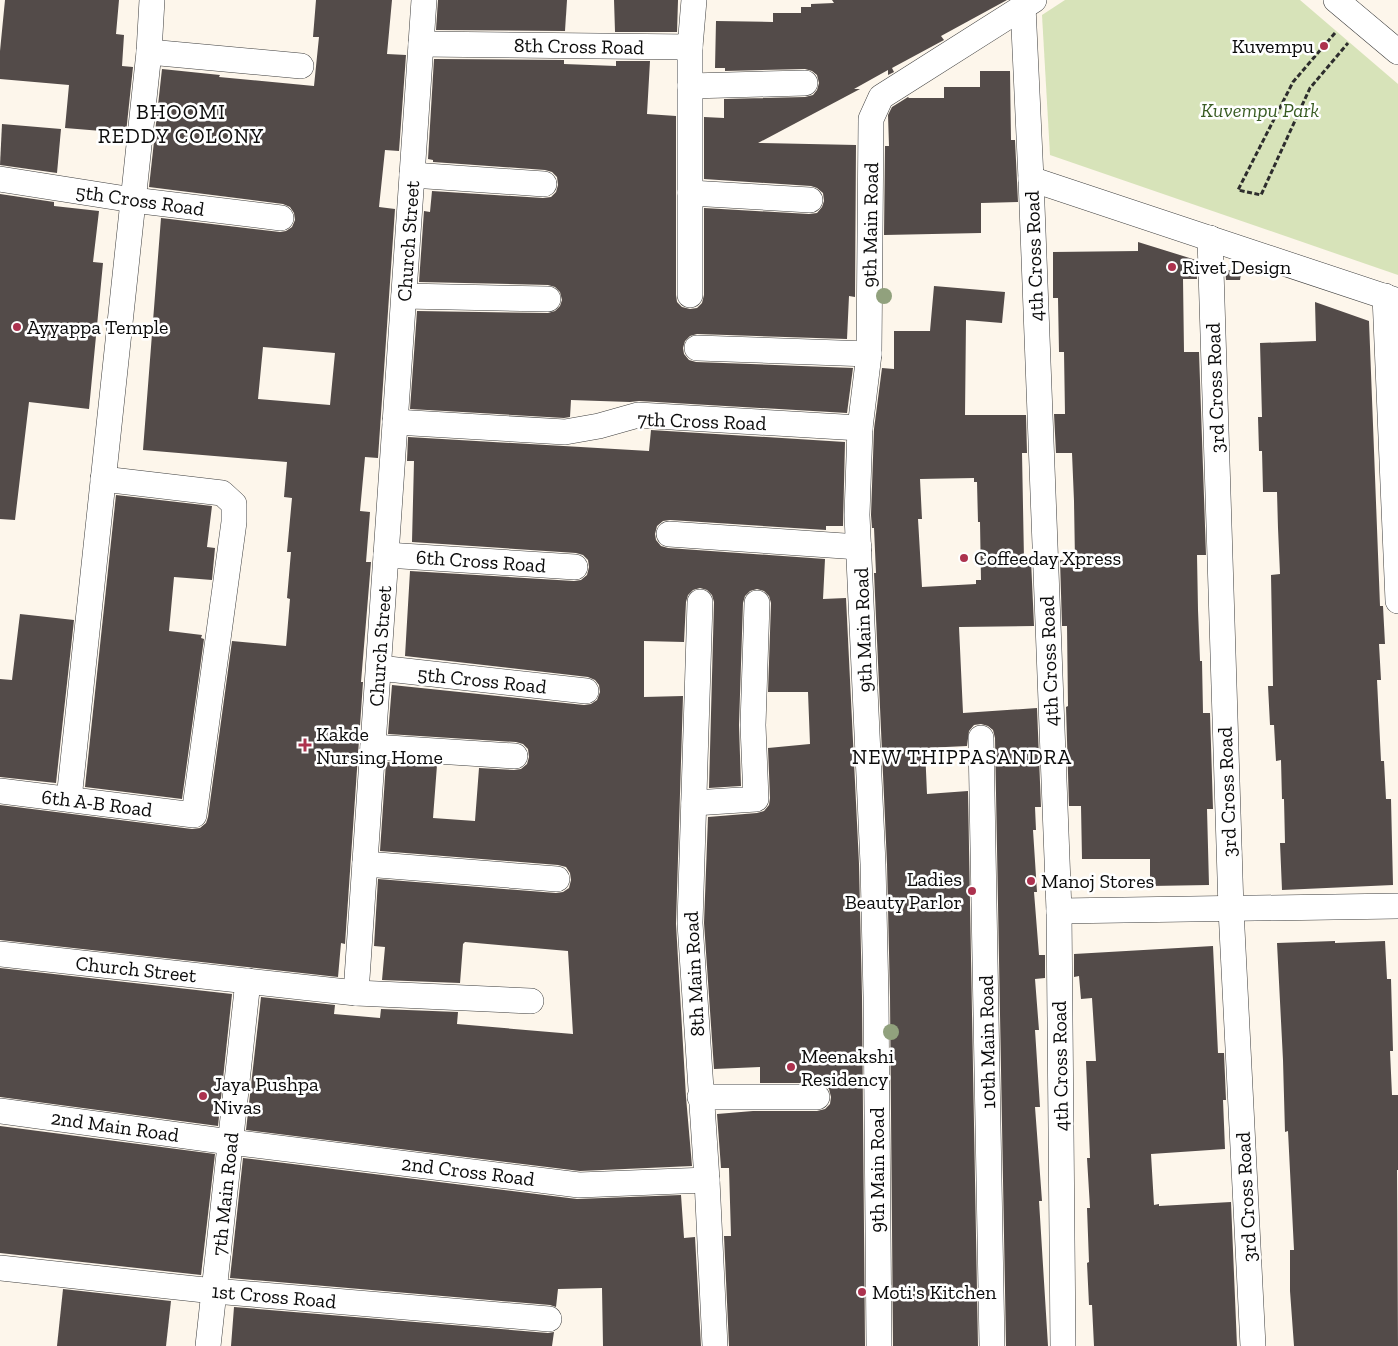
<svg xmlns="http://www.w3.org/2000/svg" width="1398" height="1346" viewBox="0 0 1398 1346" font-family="'Zilla Slab',serif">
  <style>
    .green { fill: #d7e3b9 }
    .building { fill: #534b49; fill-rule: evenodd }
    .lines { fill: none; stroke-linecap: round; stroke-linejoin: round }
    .street-casing { stroke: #3e3e3e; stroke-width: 26 }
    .path { stroke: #2d2d2d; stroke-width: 3; stroke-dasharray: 5 2.5; stroke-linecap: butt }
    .street { stroke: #fff; stroke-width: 25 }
    .tree { fill: #91a17d }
    .poi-dot { fill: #ac324e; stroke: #fff; stroke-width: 2 }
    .labels { text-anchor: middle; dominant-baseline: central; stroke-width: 5; stroke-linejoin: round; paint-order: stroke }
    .street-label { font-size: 20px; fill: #0b0b0b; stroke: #fff }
    .poi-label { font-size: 20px; fill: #0b0b0b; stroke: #fff; text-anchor: start }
    .park-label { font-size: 20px; font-style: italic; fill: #395c23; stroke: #fff }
    .neighbourhood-label { font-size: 21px; letter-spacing: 1px; fill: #0b0b0b; stroke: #fff }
  </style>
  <rect width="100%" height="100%" fill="#fdf6eb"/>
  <!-- green -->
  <polygon class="green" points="1065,0 1300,0 1398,84 1398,275 1050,155 1042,15"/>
  <!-- building -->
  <g class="building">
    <polygon points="5,0 119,0 116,34 124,35 122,66 133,67 126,133 65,128 69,85 0,79 0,51"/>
    <path d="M316,0H392L387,54L406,55L399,151L385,150L379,207L395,209L378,458L365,457L360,511L370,512L366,562H371L361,682H363L345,944L341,943L338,977L0,940V805L192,829L200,828L206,823L208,817L232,641L286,646L290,599L287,598L291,552H287L292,498L284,497L287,462L143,450L161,218L280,232L286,231L292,227L295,220L294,213L290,207L283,204L149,187L162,69L220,75L219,77L314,86L319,37H313ZM263,347L335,353L330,405L258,399Z"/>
    <polygon points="438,0 567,0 565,31 436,30"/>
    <polygon points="614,0 678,0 677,32 615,32"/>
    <polygon points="832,0 1007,0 941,36 944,40 892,68 894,72 888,75 888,70 854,89 860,89 758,143 856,145 855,297 849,296 847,339 697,334 690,336 685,341 683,348 684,354 689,360 696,362 853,368 847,413 639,401 630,402 571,400 570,417 564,418 410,409 417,311 548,313 555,311 560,306 562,300 560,292 555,287 548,285 419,282 424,211 430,212 432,191 543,198 551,197 556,192 558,185 557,177 552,172 545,170 433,162 433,160 428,159 434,59 564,60 564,64 616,66 616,61 650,61 647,114 676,116 676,295 677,302 682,307 690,309 697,308 702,303 704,295 704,208 809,214 817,213 822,207 824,201 823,193 817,188 811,186 704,179 704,117 724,118 724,99 805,97 813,95 817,90 819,83 817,75 812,71 805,69 725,71 725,68 715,68 716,21 773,22 773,13 801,13 801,7 811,7 811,4 834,3"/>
    <polygon points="980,71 1010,71 1011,140 1015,140 1018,202 981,203 981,233 884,235 885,146 889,146 888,115 892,107 908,97 909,98 944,98 944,87 980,87"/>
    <polygon points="2,124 61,129 57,173 0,165"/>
    <polygon points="0,194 54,202 54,206 99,211 93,262 103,263 89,409 29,402 15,520 0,519"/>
    <polygon points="1138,242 1196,260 1197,279 1183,279 1184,352 1199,352 1206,555 1197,555 1198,610 1200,661 1202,661 1203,713 1210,713 1213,809 1207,809 1209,885 1150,886 1150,859 1082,859 1081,806 1069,806 1066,707 1068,706 1067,626 1062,626 1060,560 1075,560 1074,501 1072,453 1056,453 1054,414 1065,414 1064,352 1059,352 1058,298 1053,298 1053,252 1138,251"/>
    <polygon points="1225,269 1241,274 1240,280 1226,280"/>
    <path d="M934,286L1005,292L1002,323L966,320L965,415H1026L1027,453H1022L1024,560H1031L1034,626L959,627L963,713L1037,708L1041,807H1035L1036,830H1033L1037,892H1034L1039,955H1045V978L1035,979L1039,1030H1035L1040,1107H1035L1042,1201H1039L1048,1346H1006L995,738L993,730L988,726L981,724L974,725L969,731L967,746L925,748L927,794L968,791L978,1346H893L890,997L887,864L874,573H876L874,528H872L871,515L874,429L882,368L894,369V331H930ZM974,478V482H977L978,522H980L981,580H976V584L922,587L918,519H922L920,479Z"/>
    <polygon points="1315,302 1369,321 1380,606 1383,606 1385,644 1379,644 1381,680 1377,680 1381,761 1384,761 1386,799 1391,799 1393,885 1282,890 1280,843 1285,843 1284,799 1282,799 1281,760 1276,761 1274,725 1270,725 1268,686 1273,686 1271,575 1280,574 1278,528 1277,492 1263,492 1262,451 1259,451 1258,417 1262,417 1260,343 1316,341"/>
    <polygon points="651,430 845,442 843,526 826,526 826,530 670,520 663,521 657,526 655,534 656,540 661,546 668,548 825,559 823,599 846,598 859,864 862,997 865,1346 729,1346 724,1236 731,1236 729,1168 721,1168 717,1114 753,1111 817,1111 825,1109 830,1104 831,1097 829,1089 824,1084 817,1083 760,1083 760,1067 714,1069 704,923 708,817 757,813 764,811 769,805 770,798 768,748 810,744 808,692 768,692 771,603 769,596 764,591 757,589 750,591 745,596 743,603 739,725 741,786 709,788 714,602 712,595 707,590 700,588 693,590 688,595 686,602 684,642 644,641 644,697 683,696 676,924 686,1097 692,1166 580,1171 246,1130 261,997 335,1005 334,1014 380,1018 381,1009 458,1012 457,1024 573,1034 568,951 465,942 463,944 460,983 382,980 385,947 374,946 378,879 556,893 563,892 569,888 571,880 570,873 566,867 558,865 380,851 386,762 437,765 433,818 475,821 479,768 514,770 521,769 527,764 529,757 528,749 523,744 516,742 388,734 392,685 584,705 591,704 597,700 600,692 599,685 595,680 588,677 405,656 410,571 574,581 581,580 587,575 589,567 588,560 583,555 576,553 412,542 414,461 407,461 408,437 649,451"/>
    <polygon points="116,495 212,506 207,547 215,548 212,580 174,577 169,631 202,635 201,638 204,639 182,799 85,787"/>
    <polygon points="20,614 74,620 56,783 0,777 0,679 12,680"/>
    <polygon points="1335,941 1335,943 1385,941 1387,979 1391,979 1393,1051 1390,1051 1392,1095 1398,1095 1398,1170 1397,1170 1398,1346 1294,1346 1290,1291 1290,1250 1294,1250 1290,1171 1288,1131 1285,1132 1283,1060 1277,943"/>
    <polygon points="1213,946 1218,1053 1224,1053 1226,1100 1223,1100 1225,1149 1151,1154 1154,1205 1159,1204 1159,1206 1231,1202 1237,1346 1094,1346 1092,1305 1089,1305 1087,1263 1089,1262 1087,1208 1090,1208 1087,1158 1090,1158 1086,1061 1096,1061 1092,998 1081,999 1079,976 1074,977 1074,954"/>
    <polygon points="0,968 232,994 218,1126 0,1097"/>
    <polygon points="0,1126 215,1154 201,1275 0,1253"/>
    <polygon points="243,1158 577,1199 681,1195 684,1238 695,1237 701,1346 603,1346 602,1288 558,1289 556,1307 550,1305 230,1278"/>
    <polygon points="63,1289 171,1301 166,1346 57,1346"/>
    <polygon points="234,1307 548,1333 554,1332 552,1346 231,1346"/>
  </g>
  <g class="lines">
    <defs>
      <g id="street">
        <polyline points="1336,0 1398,52"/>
        <polyline points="1023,6 1031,179 1059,911 1063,1346"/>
        <polyline points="421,44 690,47 694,0"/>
        <polyline points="149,52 301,66"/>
        <polyline points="690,86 805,83"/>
        <polyline points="412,175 544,184"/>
        <polyline points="0,179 133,200 281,218"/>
        <polyline points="1031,179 1398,301"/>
        <polyline points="690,193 810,200"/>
        <polyline points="1210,238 1231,909 1253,1346"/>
        <polyline points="690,295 690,47"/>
        <polyline points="404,296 548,299"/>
        <polyline points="1385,296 1398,601"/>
        <polyline points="697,348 869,354"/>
        <polyline points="395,422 565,432 599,426 638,415 860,428"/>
        <polyline points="669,534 859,547"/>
        <polyline points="386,555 575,567"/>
        <polyline points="700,602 690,923 707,1180 715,1346"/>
        <polyline points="379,668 586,691"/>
        <polyline points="981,738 992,1346"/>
        <polyline points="373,747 515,756"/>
        <polyline points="0,791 194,815 234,522 234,504 222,493 103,479"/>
        <polyline points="69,799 149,52 152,0"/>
        <polyline points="694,803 756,799 753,725 757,603"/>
        <polyline points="365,864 557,879"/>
        <polyline points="1059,911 1398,906"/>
        <polyline points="0,954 356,993 531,1001"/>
        <polyline points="356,993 424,0"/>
        <polyline points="700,1097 817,1097"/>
        <polyline points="0,1111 230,1142 579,1185 707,1180"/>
        <polyline points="0,1268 214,1291 549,1319"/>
        <polyline points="208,1346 248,981"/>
        <polyline points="879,1346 876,997 873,864 857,515 860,428 869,354 871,119 881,97 1034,0"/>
      </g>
    </defs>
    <!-- street casing -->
    <use href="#street" class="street-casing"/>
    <!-- path -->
    <polyline class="path" points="1335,33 1293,82 1238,190 1261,195 1310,88 1348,43"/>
    <!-- street -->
    <use href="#street" class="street"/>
  </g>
  <!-- trees -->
  <g class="tree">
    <circle cx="884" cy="296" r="8"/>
    <circle cx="891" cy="1032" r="8"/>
  </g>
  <!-- markers -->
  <g class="poi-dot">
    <circle cx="1324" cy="46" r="5"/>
    <circle cx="1172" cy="267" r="5"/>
    <circle cx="17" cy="327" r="5"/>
    <circle cx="964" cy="558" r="5"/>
    <path d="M302.5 737.5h5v5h5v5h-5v5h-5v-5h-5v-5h5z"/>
    <circle cx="1031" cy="881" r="5"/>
    <circle cx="972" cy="891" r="5"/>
    <circle cx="791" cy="1067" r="5"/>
    <circle cx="203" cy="1096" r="5"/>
    <circle cx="862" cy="1292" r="5"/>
  </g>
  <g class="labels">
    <!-- street labels -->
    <g class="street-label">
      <text transform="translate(579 46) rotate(1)">8th Cross Road</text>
      <text transform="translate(140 200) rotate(8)">5th Cross Road</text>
      <text transform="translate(870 225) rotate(-89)">9th Main Road</text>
      <text transform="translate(408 241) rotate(-86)">Church Street</text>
      <text transform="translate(1034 256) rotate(-92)">4th Cross Road</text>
      <text transform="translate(1215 388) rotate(-92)">3rd Cross Road</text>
      <text transform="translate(702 421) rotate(2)">7th Cross Road</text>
      <text transform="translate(481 561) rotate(4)">6th Cross Road</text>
      <text transform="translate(863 630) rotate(-92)">9th Main Road</text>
      <text transform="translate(380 646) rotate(-86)">Church Street</text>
      <text transform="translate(1049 661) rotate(-92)">4th Cross Road</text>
      <text transform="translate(482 680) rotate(6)">5th Cross Road</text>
      <text transform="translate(1227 792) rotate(-92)">3rd Cross Road</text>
      <text transform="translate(97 803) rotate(7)">6th A-B Road</text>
      <text transform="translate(136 969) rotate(6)">Church Street</text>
      <text transform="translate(694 974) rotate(-93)">8th Main Road</text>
      <text transform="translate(987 1042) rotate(-91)">10th Main Road</text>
      <text transform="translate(1060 1066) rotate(-91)">4th Cross Road</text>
      <text transform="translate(115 1126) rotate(8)">2nd Main Road</text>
      <text transform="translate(877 1170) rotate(-90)">9th Main Road</text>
      <text transform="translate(468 1171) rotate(7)">2nd Cross Road</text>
      <text transform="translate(225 1194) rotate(-84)">7th Main Road</text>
      <text transform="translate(1246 1197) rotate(-93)">3rd Cross Road</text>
      <text transform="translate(274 1296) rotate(5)">1st Cross Road</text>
    </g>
    <!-- poi labels -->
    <g class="poi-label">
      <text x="1314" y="46" text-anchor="end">Kuvempu</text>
      <text x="1182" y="267">Rivet Design</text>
      <text x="27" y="327">Ayyappa Temple</text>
      <text x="974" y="558">Coffeeday Xpress</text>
      <text x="316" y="734">Kakde<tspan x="316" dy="23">Nursing Home</tspan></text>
      <text x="962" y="879" text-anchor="end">Ladies<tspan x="962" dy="23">Beauty Parlor</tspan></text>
      <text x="1041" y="881">Manoj Stores</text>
      <text x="801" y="1056">Meenakshi<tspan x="801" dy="23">Residency</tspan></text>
      <text x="213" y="1084">Jaya Pushpa<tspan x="213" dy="23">Nivas</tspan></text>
      <text x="872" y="1292">Moti's Kitchen</text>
    </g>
    <!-- park labels -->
    <g class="park-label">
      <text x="1260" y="110">Kuvempu Park</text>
    </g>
    <!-- neighbourhood labels -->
    <g class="neighbourhood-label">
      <text x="181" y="111">BHOOMI<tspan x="181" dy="24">REDDY COLONY</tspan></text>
      <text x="962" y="756">NEW THIPPASANDRA</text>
    </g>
  </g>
</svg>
